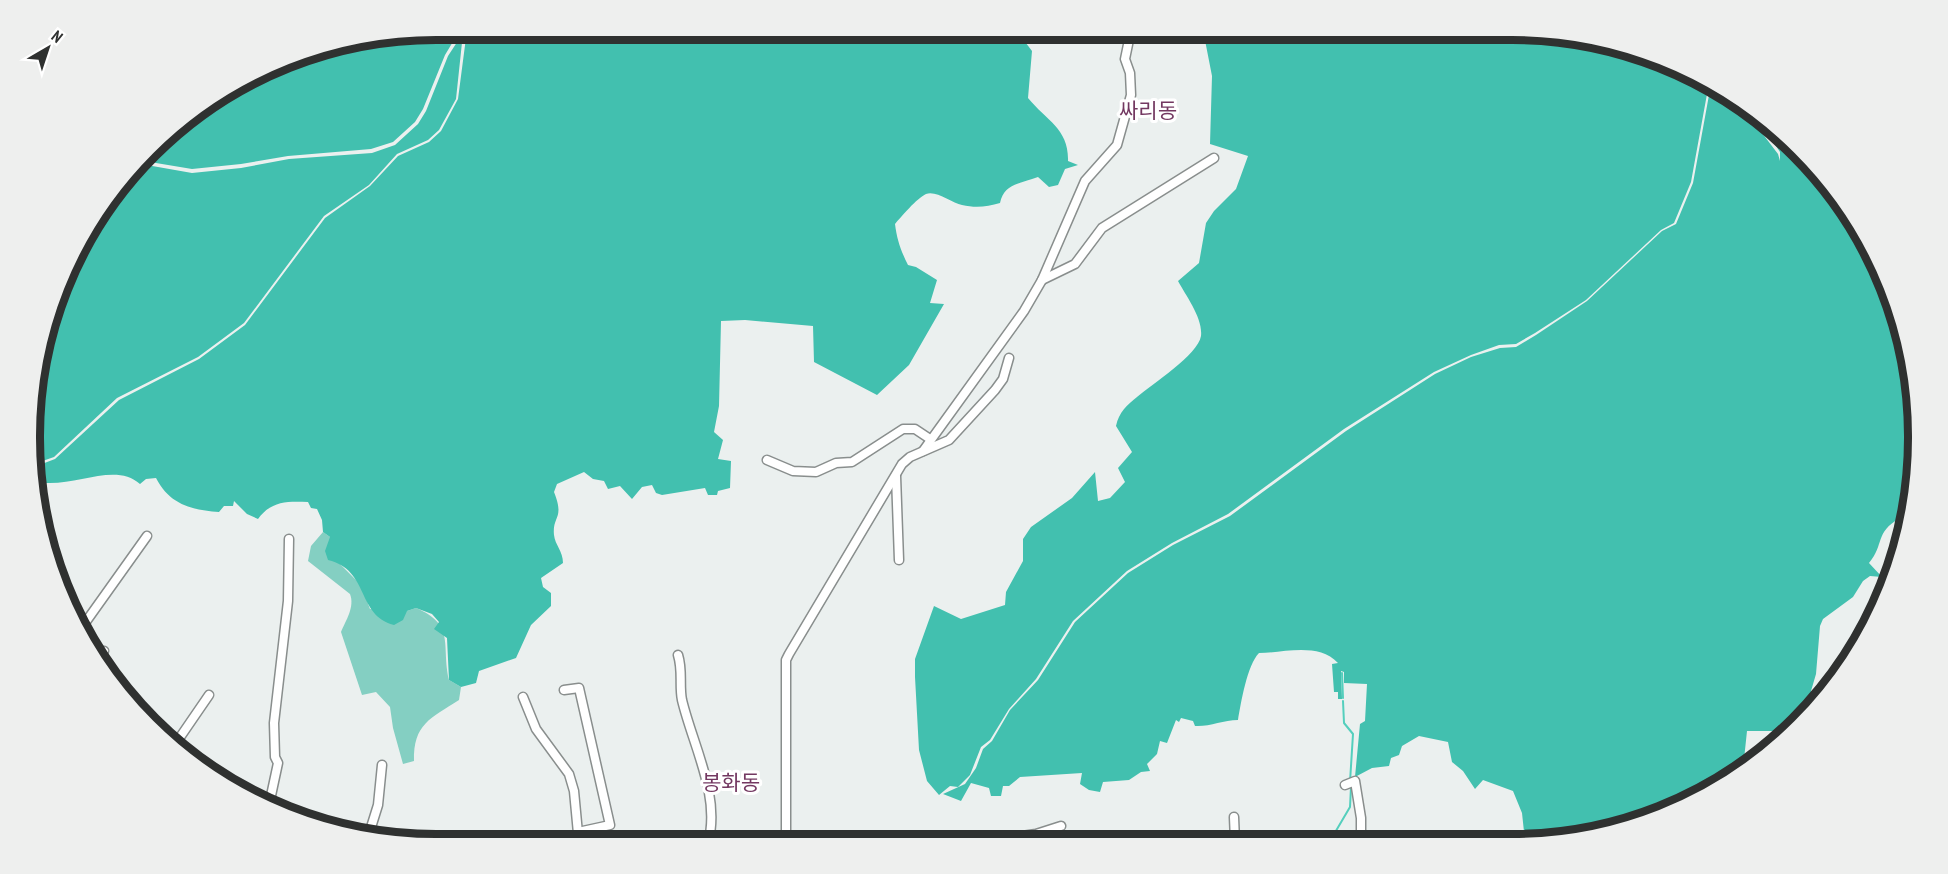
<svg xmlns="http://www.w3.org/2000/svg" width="1948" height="874" viewBox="0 0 1948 874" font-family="'PT Sans Narrow','Noto Sans KR',sans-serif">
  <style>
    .green { fill: #84cfc2 }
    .forest { fill: #42c0af }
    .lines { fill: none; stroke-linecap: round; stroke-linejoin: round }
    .stream { stroke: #54cfbd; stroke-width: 2 }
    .minor-casing { stroke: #898e8d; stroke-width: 11 }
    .minor { stroke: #fff; stroke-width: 8 }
    .labels { text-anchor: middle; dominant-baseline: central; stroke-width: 6; stroke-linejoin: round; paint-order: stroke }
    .quarter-label { font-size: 21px; fill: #733861; stroke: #fff }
    .rim { fill: none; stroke: #2f3130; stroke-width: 8 }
  </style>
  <rect width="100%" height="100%" fill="#ebf0ef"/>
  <!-- green -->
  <path class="green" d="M323,532L330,537L339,563L361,585L370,609L407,611L416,608C456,625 441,645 449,680L461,687L459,700C431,718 413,724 414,761L403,764L393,728L390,707L376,692L362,695L341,632C346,620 355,607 350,594L308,561L311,546Z"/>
  <!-- forest -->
  <g class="forest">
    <polygon points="437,30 460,30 445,55 423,109 415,122 393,142 371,149 288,156 241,164 192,169 144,161 169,131 234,84 306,52"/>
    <path d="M467,30H1016L1032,51L1028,98C1047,121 1069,129 1068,161L1078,165L1065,169L1058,185L1049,187L1038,177C1020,184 1004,183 1000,203C987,207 975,208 962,205C952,203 936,190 926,194C917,198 901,217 895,224C897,240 901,251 908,265L916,267L937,280L930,303L944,304L909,365L877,395L814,362L813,326L745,320L721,321L719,406L714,432L723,440L718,459L731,461L730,488L718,491L717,495H708L705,488L662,495L656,493L652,485L642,487L632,499L620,486L608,489L604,481L593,479L584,472L557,484L554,492C565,519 552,516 554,535C555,545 563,551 563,563L541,578L543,587L551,593V606L531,625L516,658L479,671L476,683L461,687L449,680L447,638L434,629L439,622L432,614L416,608L407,611L403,620L394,625C356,615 370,570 328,560L325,551L330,537L323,532L322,520L317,509L311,508L308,502C287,501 271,501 258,519L247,514L234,501L233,506H224L219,512C192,510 170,505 156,478L146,479L140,484C114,460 69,491 34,481V467L55,459L119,400L199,359L245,325L325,218L370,186L398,156L429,142L441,131L458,99Z"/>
    <path d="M1203,30H1511L1590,38L1666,61L1709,83L1691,182L1674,223L1661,230L1586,300L1535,333L1516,344L1499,345L1471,355L1434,372L1344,429L1228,514L1172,543L1127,571L1073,621L1036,679L1009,709L990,740L981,747L970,775L958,787L950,786L939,795L927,781L919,750L915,677V659L934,606L961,619L1005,605L1006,592L1023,561V539L1031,527L1072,498L1095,472L1098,501L1110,498L1125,482L1118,468L1132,452L1116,426C1119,412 1127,405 1137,397C1152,384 1198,355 1201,336C1203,318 1186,296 1178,281L1199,263L1206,223L1214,211L1236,189L1248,156L1210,144L1212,76Z"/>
    <polygon points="463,33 456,99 439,130 428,140 397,154 369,185 324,216 244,323 198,357 117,398 54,457 34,464 38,358 85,233 141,164 192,173 241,168 289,159 372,153 395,145 418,124 426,111 448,56"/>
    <path d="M1711,84L1737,98L1751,110L1762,133L1778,154L1780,161V152L1754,113C1790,142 1823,172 1849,210C1902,288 1923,386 1914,479C1913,492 1913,507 1909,520L1900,518C1874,533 1885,544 1869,563L1882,577L1870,576L1863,581L1853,597L1823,619L1820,626L1816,674L1811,691L1815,704L1784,735L1773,731H1747L1743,769L1667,813L1564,840L1525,841L1522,813L1513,791L1483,780L1475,789L1463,771L1452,762L1448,742L1419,736L1402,746L1399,755L1391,758L1389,766L1372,768L1355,777L1360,724L1365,721L1367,684L1344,683V672L1341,671L1342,699H1338V692H1334L1332,664L1338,663C1318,642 1284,653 1259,653C1247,665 1241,703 1238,720C1223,720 1209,727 1195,726L1193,721L1181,718L1179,722L1176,720L1167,743L1160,741L1157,754L1147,764L1150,771L1141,772L1129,780L1103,782L1100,792L1089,790L1080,784L1082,773L1020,777L1009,786H1003L1001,796H991L989,788L971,783L961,801L943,794L965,784L976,768L983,749L992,741L1010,710L1038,680L1075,622L1128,573L1173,545L1230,516L1346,431L1435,374L1471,357L1500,348L1516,347L1536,335L1587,301L1662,231L1676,224L1693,183Z"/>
  </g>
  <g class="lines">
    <!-- stream -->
    <g class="stream">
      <polyline points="1342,673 1343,698"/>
      <polyline points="1343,701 1344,723 1353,734 1350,782"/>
      <polyline points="1330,841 1350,807 1351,787"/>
    </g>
    <defs>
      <g id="minor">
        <polyline points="1042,280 1075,264 1102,228 1214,158"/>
        <polyline points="923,451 1024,311 1042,280 1085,181 1117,145 1131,95 1130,73 1125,59 1131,30"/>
        <polyline points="767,460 793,471 816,472 836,463 852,462 903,429 915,429 930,439"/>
        <polyline points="896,476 899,560"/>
        <polyline points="80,630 147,536"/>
        <path d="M678,655C683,671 679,685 682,700C693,746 721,796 708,843"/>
        <polyline points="99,658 104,651"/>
        <polyline points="564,690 579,688 610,825 578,832"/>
        <polyline points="523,697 536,729 569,774 574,791 579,844"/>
        <polyline points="174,746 209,695"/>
        <polyline points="1345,785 1355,781 1361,818 1361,841"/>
        <polyline points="269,805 278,763 275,757 274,723 288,601 289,539"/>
        <polyline points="1234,817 1235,841"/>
        <polyline points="368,837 378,805 382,765"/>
        <polyline points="959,842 967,839 993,840 1036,834 1061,826"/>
        <polyline points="786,843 786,660 789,654 902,464 910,457 949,440 995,390 1003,379 1009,358"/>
      </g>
    </defs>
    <!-- minor casing -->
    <use href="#minor" class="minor-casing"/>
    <!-- minor -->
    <use href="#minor" class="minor"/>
  </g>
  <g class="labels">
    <!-- quarter labels -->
    <g class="quarter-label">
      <text x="1148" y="110">싸리동</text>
      <text x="731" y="782">봉화동</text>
    </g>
  </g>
  <!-- crop -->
  <path d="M0 0H1948V874H0ZM436 40H1512A396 396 0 0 1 1908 436V438A396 396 0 0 1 1512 834H436A396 396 0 0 1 40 438V436A396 396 0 0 1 436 40Z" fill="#eeefee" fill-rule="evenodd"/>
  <path class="rim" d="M436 40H1512A396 396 0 0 1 1908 436V438A396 396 0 0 1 1512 834H436A396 396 0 0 1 40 438V436A396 396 0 0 1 436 40Z"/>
  <!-- north arrow -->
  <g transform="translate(48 48) rotate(39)" stroke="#ffffff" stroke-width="4.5" paint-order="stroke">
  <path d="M0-4.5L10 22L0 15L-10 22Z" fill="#2f3130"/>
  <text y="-9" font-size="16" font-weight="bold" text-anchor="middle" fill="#2f3130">N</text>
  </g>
</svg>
